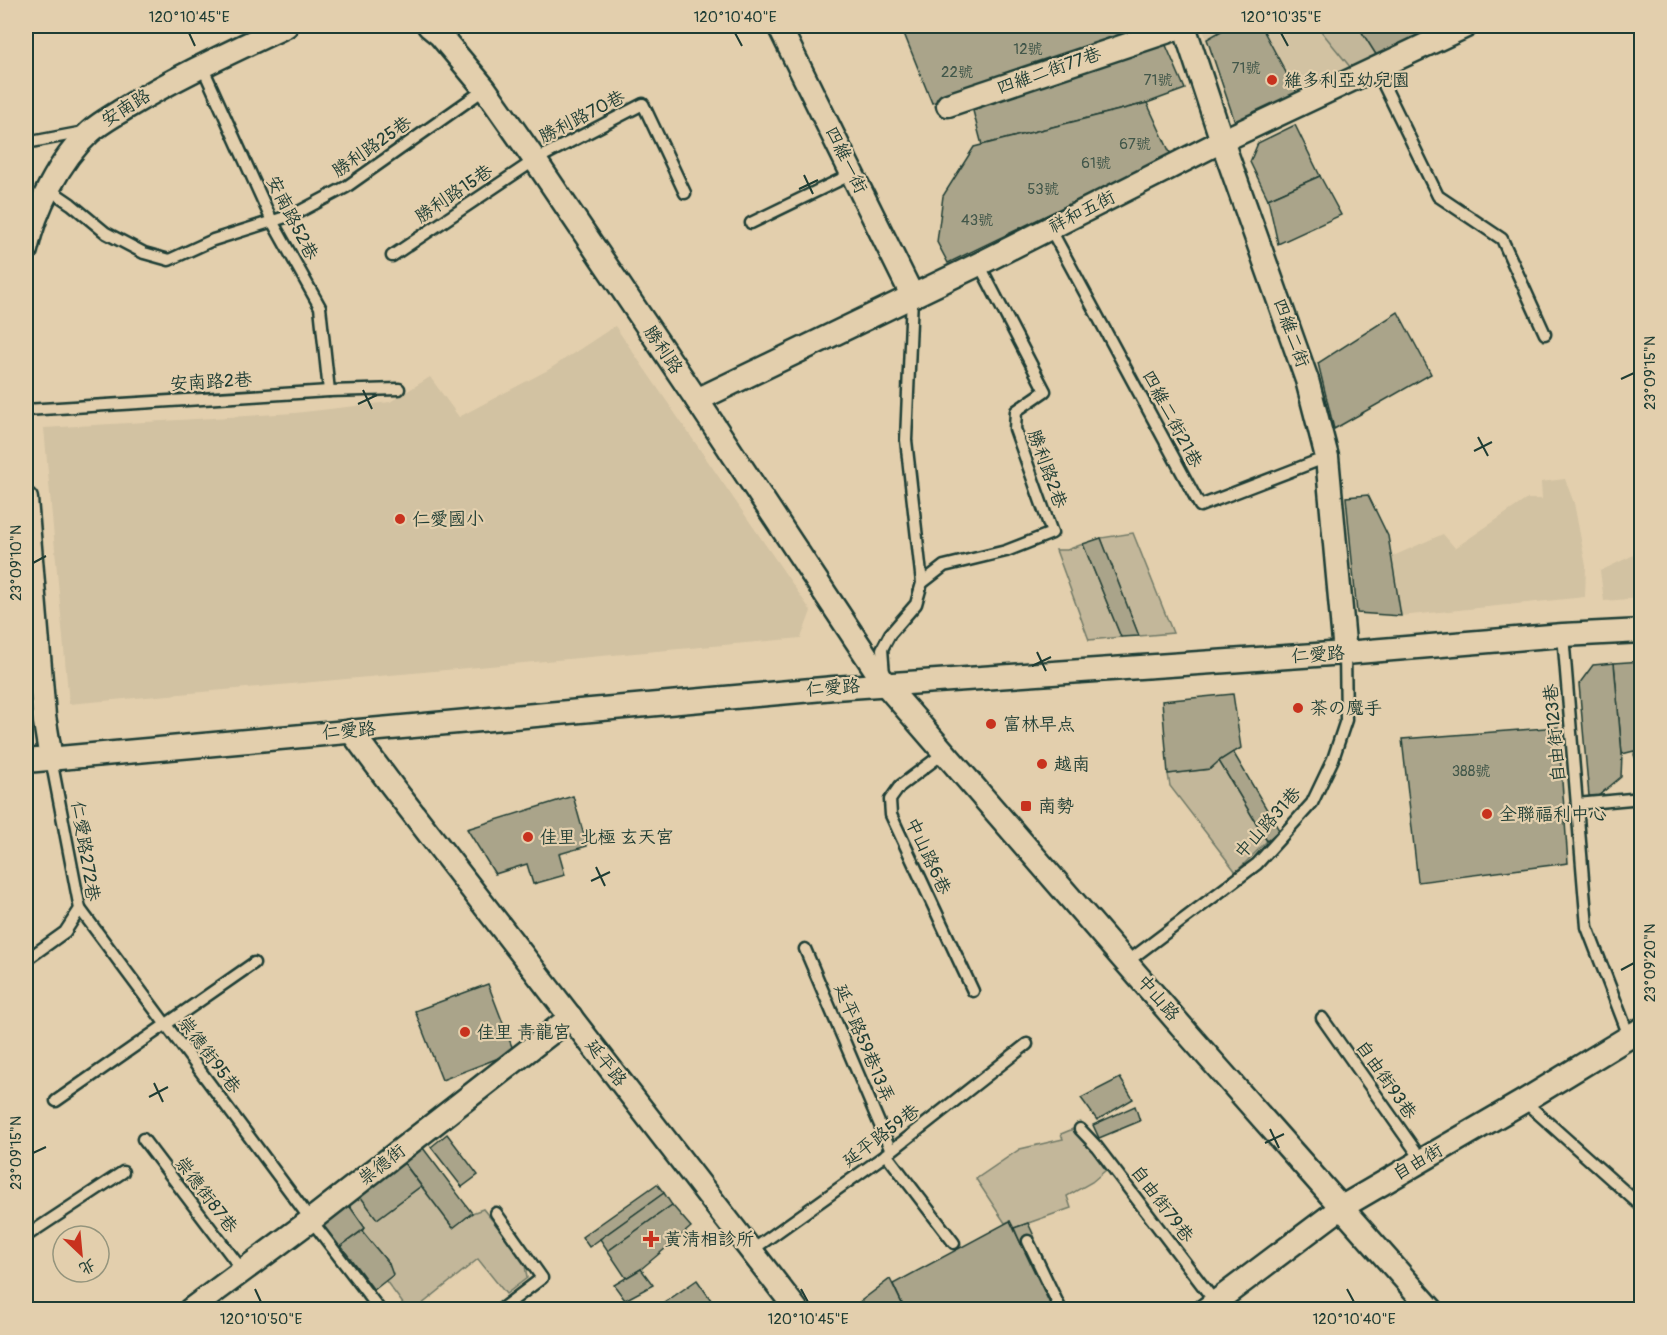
<svg xmlns="http://www.w3.org/2000/svg" width="1667" height="1335" viewBox="0 0 1667 1335" font-family="Pangolin,'LXGW WenKai TC','Klee One',sans-serif">
  <style>
    .built { fill: #d2c2a2 }
    .green { fill: #c3b79a; stroke: #717a67; stroke-width: 1.5 }
    .lines { fill: none; stroke-linecap: round; stroke-linejoin: round }
    .stream { stroke: #65715f; stroke-width: 7 }
    .building { fill: #aaa48a; stroke: #1f3d34; stroke-width: 1.5 }
    .lane-casing { stroke: #1f3d34; stroke-width: 15 }
    .street-casing { stroke: #1f3d34; stroke-width: 27 }
    .lane { stroke: #e3cfad; stroke-width: 10 }
    .street { stroke: #e3cfad; stroke-width: 22 }
    .ticks { fill: none; stroke: #1f3d34; stroke-width: 2 }
    .poi-dot { fill: #c8321e; stroke: #e3cfad; stroke-width: 2 }
    .labels { text-anchor: middle; dominant-baseline: central; stroke-width: 4.5; stroke-linejoin: round; paint-order: stroke }
    .number-label { font-size: 15px; fill: #42574a }
    .street-label { font-size: 18px; fill: #1f3d34; stroke: #e3cfad }
    .poi-label { font-size: 18px; fill: #1f3d34; stroke: #e3cfad; text-anchor: start }
    .neatline { fill: none; stroke: #1f3d34; stroke-width: 2 }
    .ticks-label { font-size: 15px; text-anchor: middle; fill: #1f3d34 }
  </style>
  <rect width="100%" height="100%" fill="#e3cfad"/>
  <filter id="ink" filterUnits="userSpaceOnUse"><feTurbulence type="fractalNoise" baseFrequency=".0167" numOctaves="2"/><feDisplacementMap in="SourceGraphic" scale="12" xChannelSelector="R" yChannelSelector="G"/><feConvolveMatrix kernelMatrix="1 2 1 2 8 2 1 2 1" color-interpolation-filters="sRGB"/></filter>
  <g filter="url(#ink)">
    <!-- built -->
    <g class="built">
      <polygon points="1202,26 1317,26 1351,68 1235,122"/>
      <polygon points="615,326 811,611 801,638 69,704 44,428 295,413 390,402 430,377 459,417 548,370"/>
      <polygon points="1565,479 1574,503 1586,566 1585,597 1401,616 1391,557 1443,534 1455,548 1527,499 1542,499 1541,482"/>
      <polygon points="1641,548 1641,598 1604,601 1600,571 1638,553"/>
    </g>
    <!-- green -->
    <g class="green">
      <polygon points="1317,26 1358,26 1377,56 1351,68"/>
      <polygon points="1133,533 1173,633 1139,636 1101,538"/>
      <polygon points="1083,544 1121,637 1089,640 1056,550 1067,550"/>
      <polygon points="1219,761 1267,841 1236,872 1170,786 1168,774 1210,769"/>
      <polygon points="1073,1129 1087,1144 1106,1170 1092,1182 1067,1196 1071,1208 1014,1228 1010,1221 1005,1223 976,1179 1020,1149 1063,1139 1061,1134"/>
      <polygon points="421,1186 452,1227 472,1213 483,1209 524,1259 527,1278 506,1294 478,1259 416,1309 407,1309 386,1281 389,1264 362,1231 365,1228 348,1204 360,1196 377,1219"/>
    </g>
    <g class="lines">
      <!-- stream -->
      <polyline class="stream" points="602,26 604,26"/>
    </g>
    <!-- building -->
    <g class="building">
      <polygon points="901,26 1162,26 932,103"/>
      <polygon points="1230,26 1261,26 1297,93 1235,122 1207,39"/>
      <polygon points="1358,26 1419,26 1425,33 1377,56"/>
      <polygon points="1165,43 1185,89 1147,103 982,145 972,107"/>
      <polygon points="1147,103 1171,155 948,263 937,242 943,196 974,147"/>
      <polygon points="1295,125 1320,176 1268,199 1250,162 1258,143"/>
      <polygon points="1320,176 1341,215 1278,244 1268,199"/>
      <polygon points="1398,312 1431,374 1334,429 1318,363"/>
      <polygon points="1368,495 1388,536 1401,616 1357,613 1346,497"/>
      <polygon points="1101,538 1139,636 1121,637 1083,544"/>
      <polygon points="1642,661 1642,749 1622,754 1614,663"/>
      <polygon points="1614,663 1622,754 1621,777 1598,796 1589,796 1579,684 1593,665"/>
      <polygon points="1233,694 1241,748 1219,761 1210,769 1168,774 1162,701"/>
      <polygon points="1558,727 1568,863 1418,882 1402,739"/>
      <polygon points="1233,752 1279,830 1267,841 1219,761"/>
      <polygon points="573,796 587,846 559,854 565,875 533,884 527,864 495,874 467,829"/>
      <polygon points="488,984 514,1052 442,1080 415,1011"/>
      <polygon points="1120,1078 1133,1099 1097,1120 1081,1098"/>
      <polygon points="1135,1106 1140,1121 1099,1138 1093,1125"/>
      <polygon points="447,1134 478,1175 462,1187 431,1147"/>
      <polygon points="423,1148 472,1213 453,1228 404,1163"/>
      <polygon points="404,1163 421,1186 377,1219 360,1196"/>
      <polygon points="657,1184 664,1193 589,1247 582,1237"/>
      <polygon points="664,1193 672,1205 608,1251 600,1239"/>
      <polygon points="348,1204 365,1228 337,1249 319,1225"/>
      <polygon points="672,1205 691,1227 641,1269 626,1278 608,1251"/>
      <polygon points="1010,1221 1053,1310 905,1310 893,1284"/>
      <polygon points="1028,1223 1035,1238 1021,1244 1014,1228"/>
      <polygon points="362,1231 389,1264 393,1275 374,1290 341,1246"/>
      <polygon points="641,1269 653,1285 625,1300 614,1285"/>
      <polygon points="890,1279 905,1310 849,1310"/>
      <polygon points="697,1280 718,1310 654,1310"/>
    </g>
    <g class="lines">
      <defs>
        <g id="lane">
          <polyline points="202,66 272,221 320,307 329,391"/>
          <polyline points="1376,69 1438,196 1502,239 1545,334"/>
          <polyline points="26,143 84,132"/>
          <polyline points="49,189 71,204 106,233 144,253 169,260 213,240 295,214 346,187 485,89"/>
          <polyline points="751,223 852,174"/>
          <polyline points="1050,228 1200,506 1327,457"/>
          <polyline points="392,256 535,160 643,104 685,193"/>
          <polyline points="912,297 906,440 922,583"/>
          <polyline points="26,410 329,391 399,389"/>
          <polyline points="1563,635 1587,927 1629,1036"/>
          <polyline points="884,675 882,649 890,634 916,604 922,583 944,566 1006,551 1052,533 1015,429 1016,411 1045,391 979,264"/>
          <polyline points="945,752 900,786 890,800 891,815 973,991"/>
          <polyline points="1641,754 1642,756"/>
          <polyline points="1577,804 1642,798"/>
          <polyline points="80,909 311,1220 380,1310"/>
          <polyline points="805,949 891,1151"/>
          <polyline points="26,960 65,932 80,909 51,759"/>
          <polyline points="1127,962 1257,864 1312,803 1333,759 1346,720 1345,653"/>
          <polyline points="1322,1018 1422,1160"/>
          <polyline points="56,1101 254,963"/>
          <polyline points="1524,1101 1641,1206"/>
          <polyline points="1080,1129 1097,1147 1215,1302"/>
          <polyline points="143,1139 243,1271"/>
          <polyline points="886,1154 954,1243"/>
          <polyline points="496,1213 542,1278 500,1310"/>
          <polyline points="26,1236 123,1172"/>
          <polyline points="1028,1241 1061,1310"/>
          <polyline points="751,1251 891,1151 1027,1044"/>
        </g>
        <g id="street">
          <polyline points="429,26 440,35 485,89 535,160 697,400 885,684 1189,1035 1432,1310"/>
          <polyline points="779,26 912,295"/>
          <polyline points="1184,26 1222,141 1307,380 1327,457 1345,653"/>
          <polyline points="948,105 1184,26"/>
          <path d="M26,250C35,209 59,160 90,132C100,123 113,116 124,109C176,77 231,52 286,26"/>
          <polyline points="697,400 979,264 1222,141 1466,26"/>
          <polyline points="26,499 44,716 51,759"/>
          <polyline points="351,731 392,786 797,1310"/>
          <polyline points="26,761 834,688 1345,653 1563,635 1642,631"/>
          <polyline points="190,1310 311,1220 571,1017"/>
          <polyline points="1205,1310 1342,1207 1524,1101 1642,1029"/>
        </g>
      </defs>
      <!-- lane casing -->
      <use href="#lane" class="lane-casing"/>
      <!-- street casing -->
      <use href="#street" class="street-casing"/>
      <!-- lane -->
      <use href="#lane" class="lane"/>
      <!-- street -->
      <use href="#street" class="street"/>
    </g>
  </g>
  <!-- ticks -->
  <path class="ticks" d="M189,33L195,46M735,33L742,46M1281,33L1288,46M804,175L813,194M799,189L818,180M1621,379L1634,373M363,390L372,409M358,404L377,395M1478,437L1488,456M1474,451L1492,442M33,563L46,556M1037,652L1046,671M1032,666L1051,657M596,867L605,886M591,881L610,872M1621,970L1634,963M154,1083L163,1102M149,1097L168,1087M1270,1129L1279,1148M1265,1143L1284,1134M33,1153L46,1147M255,1289L261,1302M801,1289L808,1302M1347,1289L1354,1302"/>
  <!-- markers -->
  <g class="poi-dot">
    <circle cx="1272" cy="80" r="6"/>
    <circle cx="400" cy="519" r="6"/>
    <circle cx="1298" cy="708" r="6"/>
    <circle cx="991" cy="724" r="6"/>
    <circle cx="1042" cy="764" r="6"/>
    <rect x="1020" y="800" width="12" height="12" rx="3"/>
    <circle cx="1487" cy="814" r="6"/>
    <circle cx="528" cy="837" r="6"/>
    <circle cx="465" cy="1032" r="6"/>
    <path d="M648 1230h6v6h6v6h-6v6h-6v-6h-6v-6h6z"/>
  </g>
  <g class="labels">
    <!-- number labels -->
    <g class="number-label">
      <text x="1028" y="49">12號</text>
      <text x="1246" y="68">71號</text>
      <text x="957" y="72">22號</text>
      <text x="1158" y="80">71號</text>
      <text x="1135" y="144">67號</text>
      <text x="1096" y="163">61號</text>
      <text x="1043" y="189">53號</text>
      <text x="977" y="220">43號</text>
      <text x="1471" y="771">388號</text>
    </g>
    <!-- street labels -->
    <g class="street-label">
      <text transform="translate(1049 71) rotate(-19)">四維二街77巷</text>
      <text transform="translate(126 108) rotate(-32)">安南路</text>
      <text transform="translate(582 117) rotate(-27)">勝利路70巷</text>
      <text transform="translate(372 147) rotate(-35)">勝利路25巷</text>
      <text transform="translate(846 160) rotate(64)">四維一街</text>
      <text transform="translate(454 194) rotate(-34)">勝利路15巷</text>
      <text transform="translate(1082 212) rotate(-27)">祥和五街</text>
      <text transform="translate(292 218) rotate(63)">安南路52巷</text>
      <text transform="translate(1291 333) rotate(70)">四維二街</text>
      <text transform="translate(663 350) rotate(56)">勝利路</text>
      <text transform="translate(211 382) rotate(-3)">安南路2巷</text>
      <text transform="translate(1172 419) rotate(62)">四維二街21巷</text>
      <text transform="translate(1047 469) rotate(70)">勝利路2巷</text>
      <text transform="translate(1318 655) rotate(-4)">仁愛路</text>
      <text transform="translate(833 688) rotate(-5)">仁愛路</text>
      <text transform="translate(349 731) rotate(-5)">仁愛路</text>
      <text transform="translate(1555 733) rotate(-95)">自由街123巷</text>
      <text transform="translate(1268 823) rotate(-48)">中山路31巷</text>
      <text transform="translate(85 851) rotate(81)">仁愛路272巷</text>
      <text transform="translate(928 856) rotate(65)">中山路6巷</text>
      <text transform="translate(1158 998) rotate(49)">中山路</text>
      <text transform="translate(864 1043) rotate(67)">延平路59巷13弄</text>
      <text transform="translate(209 1055) rotate(53)">崇德街95巷</text>
      <text transform="translate(606 1063) rotate(52)">延平路</text>
      <text transform="translate(1386 1080) rotate(55)">自由街93巷</text>
      <text transform="translate(881 1136) rotate(-37)">延平路59巷</text>
      <text transform="translate(1418 1162) rotate(-30)">自由街</text>
      <text transform="translate(382 1165) rotate(-38)">祟德街</text>
      <text transform="translate(206 1195) rotate(53)">崇德街87巷</text>
      <text transform="translate(1162 1204) rotate(53)">自由街79巷</text>
    </g>
    <!-- poi labels -->
    <g class="poi-label">
      <text x="1284" y="80">維多利亞幼兒園</text>
      <text x="412" y="519">仁愛國小</text>
      <text x="1310" y="708">茶の魔手</text>
      <text x="1003" y="724">富林早点</text>
      <text x="1054" y="764">越南</text>
      <text x="1038" y="806">南勢</text>
      <text x="1499" y="814">全聯福利中心</text>
      <text x="540" y="837">佳里 北極 玄天宮</text>
      <text x="477" y="1032">佳里 青龍宮</text>
      <text x="664" y="1239">黃清相診所</text>
    </g>
  </g>
  <!-- margin -->
  <rect width="1667" height="1335" fill="none" stroke="#e3cfad" stroke-width="66"/>
  <!-- north arrow -->
  <g transform="translate(81 1254) rotate(154)"><circle r="28" fill="#e3cfad" stroke="#95957d" stroke-width="1.5"/>
  <path d="M0-4.5L10 22L0 15L-10 22Z" fill="#c8321e"/>
  <text y="-9" font-size="16" font-weight="bold" text-anchor="middle" fill="#1f3d34">北</text>
  </g>
  <rect x="33" y="33" width="1601" height="1269" class="neatline"/>
  <g class="ticks-label">
    <text x="189" y="22">120°10'45"E</text>
    <text x="735" y="22">120°10'40"E</text>
    <text x="1281" y="22">120°10'35"E</text>
    <text transform="translate(1650 373) rotate(-90)" y="5">23°09'15"N</text>
    <text transform="translate(16 563) rotate(-90)" y="5">23°09'10"N</text>
    <text transform="translate(1650 963) rotate(-90)" y="5">23°09'20"N</text>
    <text transform="translate(16 1153) rotate(-90)" y="5">23°09'15"N</text>
    <text x="261" y="1324">120°10'50"E</text>
    <text x="808" y="1324">120°10'45"E</text>
    <text x="1354" y="1324">120°10'40"E</text>
  </g>
</svg>
